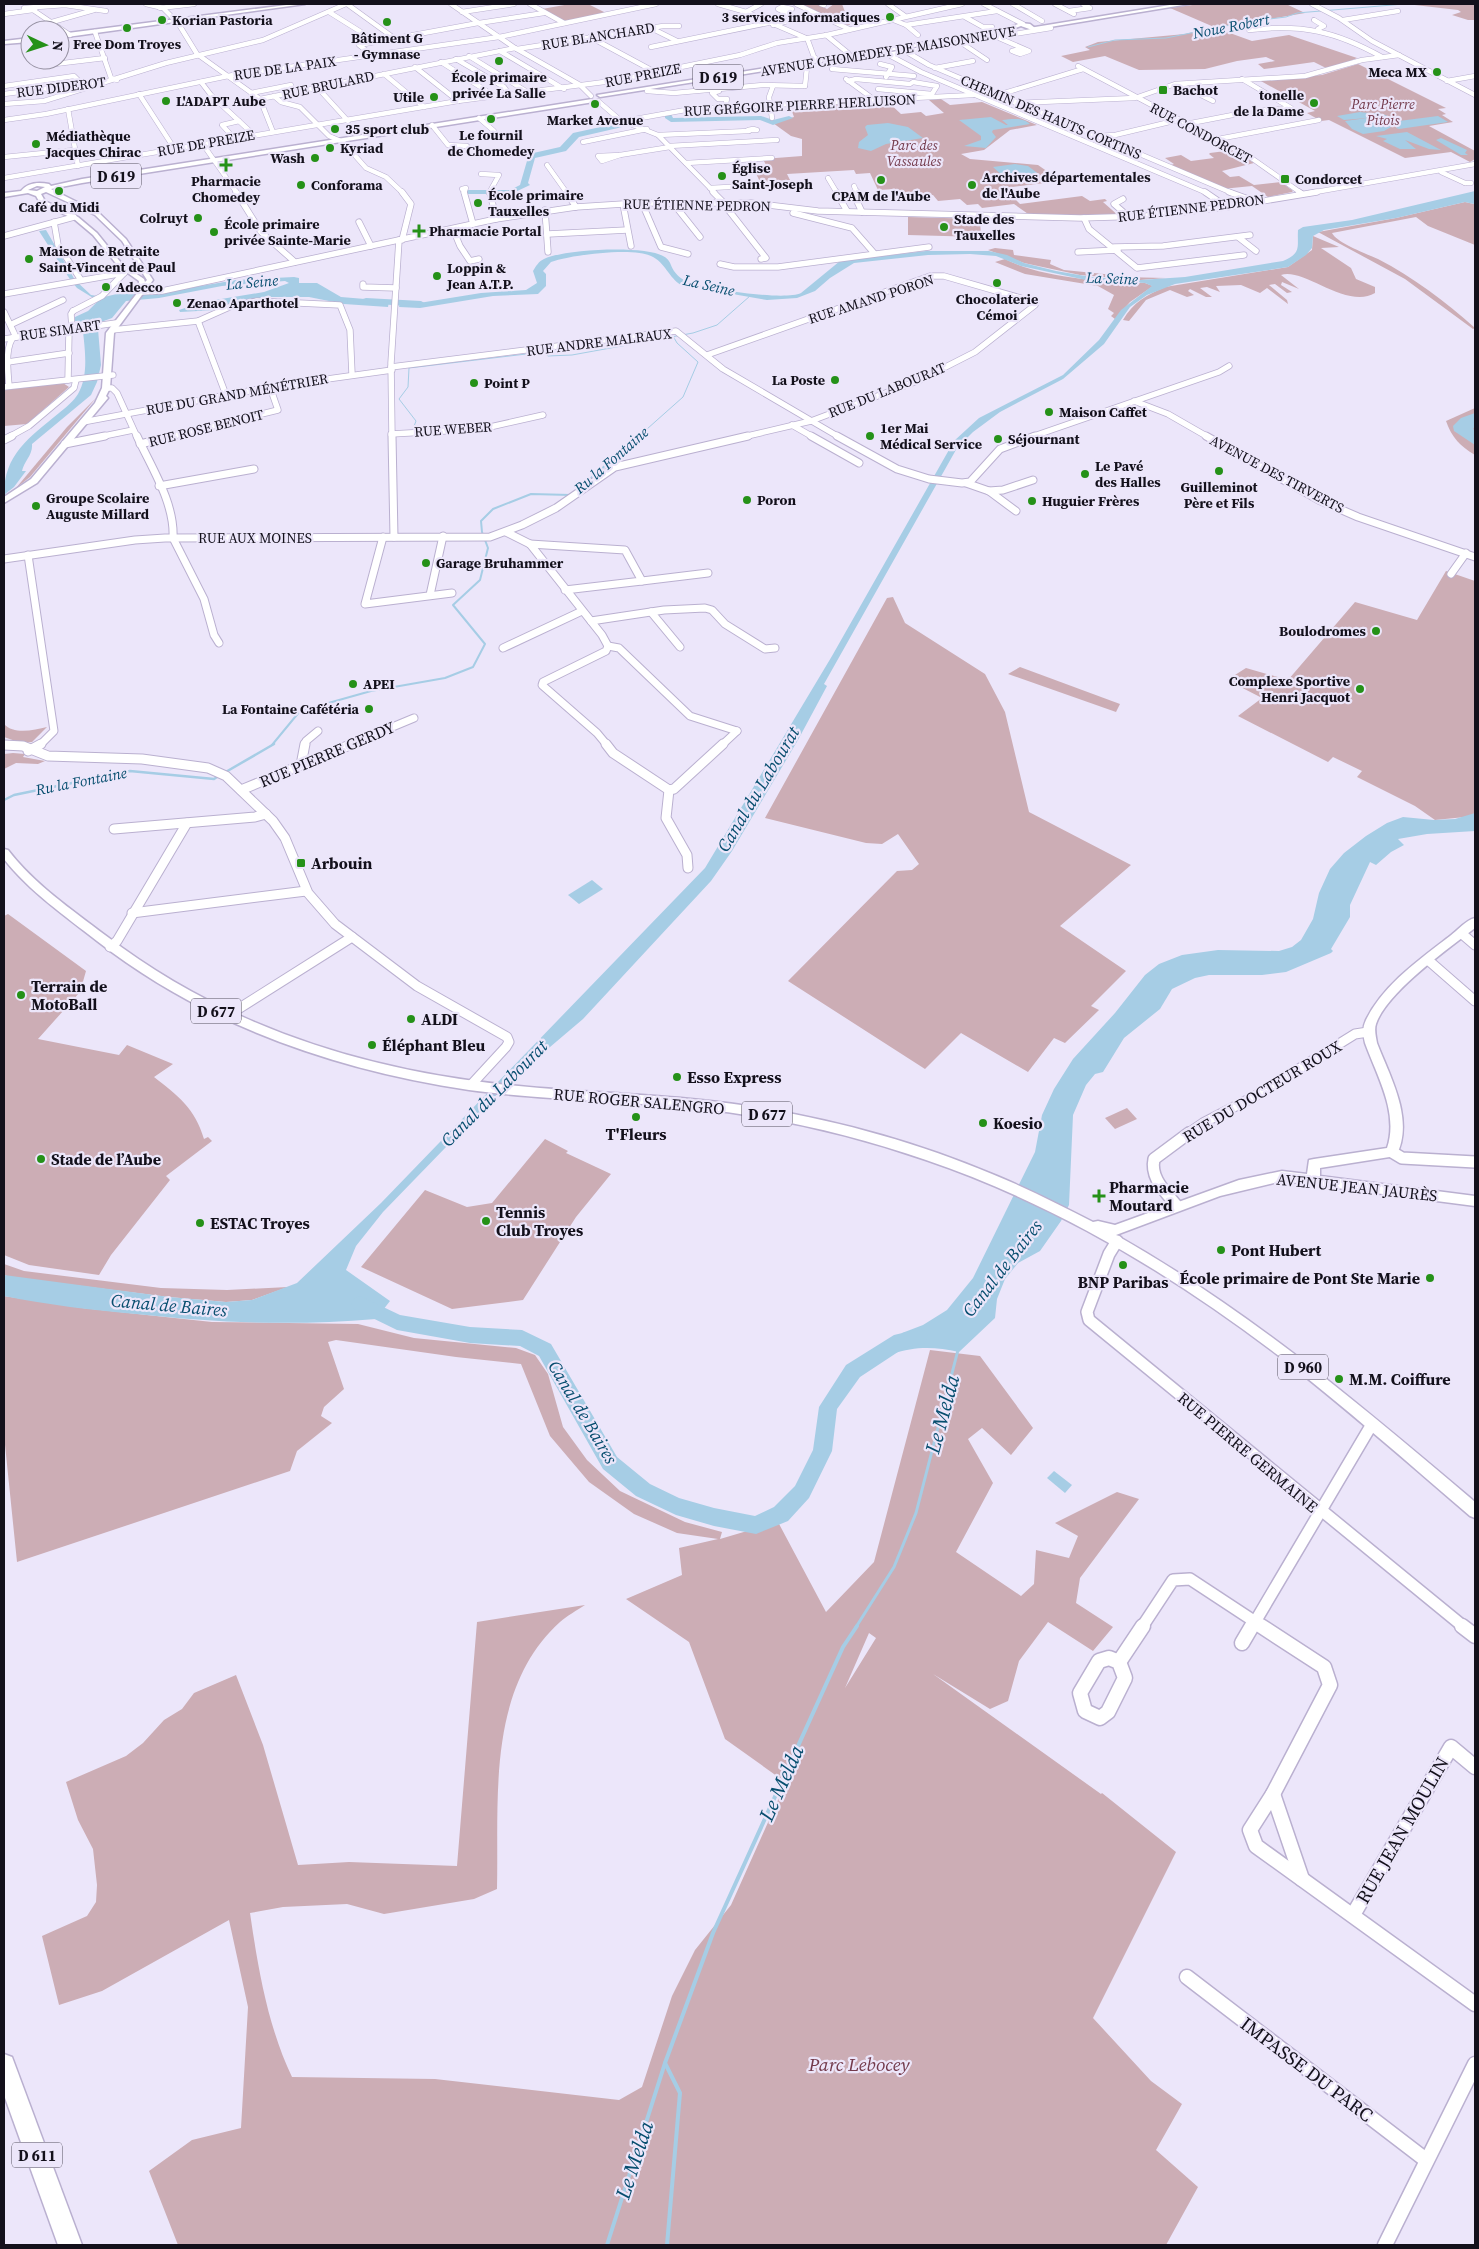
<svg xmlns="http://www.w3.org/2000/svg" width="1479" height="2249" viewBox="0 0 1479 2249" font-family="'Source Serif 4',serif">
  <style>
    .green { fill: #ccadb5; fill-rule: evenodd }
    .water { fill: #a6cde5 }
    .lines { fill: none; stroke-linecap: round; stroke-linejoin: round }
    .stream-far4 { stroke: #a6cde5; stroke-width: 1 }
    .stream-far3 { stroke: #a6cde5; stroke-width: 2 }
    .stream-far2 { stroke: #a6cde5; stroke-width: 2.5 }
    .stream-far1 { stroke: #a6cde5; stroke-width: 3 }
    .stream { stroke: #a6cde5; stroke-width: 4 }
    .river { fill: #a6cde5; fill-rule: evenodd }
    .minor-far5-casing { stroke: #bab0d0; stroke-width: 5.5 }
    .minor-far4-casing { stroke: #bab0d0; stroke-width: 7 }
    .minor-far3-casing { stroke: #bab0d0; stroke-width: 9 }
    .minor-far2-casing { stroke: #bab0d0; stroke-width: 11 }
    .minor-far1-casing { stroke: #bab0d0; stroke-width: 14 }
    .minor-casing { stroke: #bab0d0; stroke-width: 17 }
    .major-casing { stroke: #bab0d0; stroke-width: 3 }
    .highway-casing { stroke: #bab0d0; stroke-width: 3 }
    .minor-far5 { stroke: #fff; stroke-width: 4.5 }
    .minor-far4 { stroke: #fff; stroke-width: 5.5 }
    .minor-far3 { stroke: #fff; stroke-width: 7 }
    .minor-far2 { stroke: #fff; stroke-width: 9 }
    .minor-far1 { stroke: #fff; stroke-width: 11 }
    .minor { stroke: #fff; stroke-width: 14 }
    .major { fill: #fff; fill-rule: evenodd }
    .highway { fill: #fff; fill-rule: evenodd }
    .rail-casing { stroke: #8a8595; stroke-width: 2 }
    .rail { stroke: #ece6fa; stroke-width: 1; stroke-dasharray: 3; stroke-linecap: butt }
    .poi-dot { fill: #259118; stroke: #ece6fa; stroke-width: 2 }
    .labels { text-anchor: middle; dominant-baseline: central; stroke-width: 4.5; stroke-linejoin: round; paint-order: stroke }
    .far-poi-label { font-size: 14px; font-weight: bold; fill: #13101b; stroke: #ece6fa; text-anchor: start }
    .far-street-label { font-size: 14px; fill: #13101b; stroke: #ece6fa }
    .far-park-label { font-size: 14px; font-style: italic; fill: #733a4b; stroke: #ece6fa }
    .far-water-label { font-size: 15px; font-style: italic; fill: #074e6f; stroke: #ece6fa }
    .shield { fill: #ece6fa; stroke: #54505e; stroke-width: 1 }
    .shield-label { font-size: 15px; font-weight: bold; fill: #13101b }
    .street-label { font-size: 16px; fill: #13101b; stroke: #ece6fa }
    .poi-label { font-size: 16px; font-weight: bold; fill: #13101b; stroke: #ece6fa; text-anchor: start }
    .water-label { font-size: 18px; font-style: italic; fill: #074e6f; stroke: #ece6fa }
    .near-street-label { font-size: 19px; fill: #13101b; stroke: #ece6fa }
    .near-park-label { font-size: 19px; font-style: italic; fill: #733a4b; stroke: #ece6fa }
    .near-water-label { font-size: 21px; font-style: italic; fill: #074e6f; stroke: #ece6fa }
  </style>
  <rect width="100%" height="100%" fill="#ece6fa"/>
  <!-- green -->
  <g class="green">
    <polygon points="570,4 588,4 606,13 564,21 542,9"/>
    <polygon points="801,4 818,4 827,9 834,4 842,4 850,25 846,25"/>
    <polygon points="1200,4 1286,4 1305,13 1216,28 1252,41 1289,35 1357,58 1330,70 1314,62 1264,69 1258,64 1275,61 1266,57 1237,61 1205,69 1139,70 1105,56 1073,62 1061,56 1090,50 1085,47 1098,42 1185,34 1214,27 1170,8"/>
    <polygon points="1406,4 1475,4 1475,20 1468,20 1452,15 1461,12 1458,10"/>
    <polygon points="1358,64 1446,108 1438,109 1446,114 1442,115 1453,122 1429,126 1475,151 1475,159 1470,162 1451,152 1405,158 1329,120 1321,121 1307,113 1315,111 1259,80 1322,75"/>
    <polygon points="941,99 950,105 982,102 1037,125 1010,130 984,150 961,154 970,159 1038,165 1061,181 1004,188 1020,204 1082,196 1090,201 1105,199 1107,201 1103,202 1120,217 1031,216 1014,204 982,208 978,204 967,205 960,199 938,201 933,195 910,196 908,193 897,192 896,189 878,190 870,173 856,174 854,170 787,174 790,180 760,182 754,169 767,167 763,159 802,156 802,139 791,136 773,123 794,117 790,106 888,102 901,114 921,112 926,116 944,113 929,100"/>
    <polygon points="1233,150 1254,163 1222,171 1230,177 1239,176 1254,185 1281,182 1293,191 1292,192 1268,197 1252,186 1222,189 1168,166 1174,164 1165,158 1181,155 1191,161 1214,158 1209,154 1210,153"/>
    <path d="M1465,202L1474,204L1475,245L1428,226L1416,217L1332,233C1337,243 1367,254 1378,259C1413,277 1446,302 1475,328L1473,329L1405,279L1318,232L1396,218Z"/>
    <polygon points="908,217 980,219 981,237 908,235"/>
    <path d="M1313,236L1339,247L1321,248L1351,268L1356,279L1375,287V293C1347,310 1303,267 1281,275L1299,289L1282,282L1281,285L1292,292L1287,293L1275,284L1269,285L1287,300L1288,304L1267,288L1260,293L1241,285L1216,286L1220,292L1207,287L1200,288L1212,297H1206L1190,289L1188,291L1194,295L1187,297L1170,290L1146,300L1129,321L1123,320C1133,302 1147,295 1165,287L1288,267L1312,250Z"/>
    <polygon points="995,248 1013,250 1014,255 1051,260 1050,264 1064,270 1114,275 1121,277 1166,278 1140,280 1080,275 1024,263 988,250"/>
    <path d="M1005,259C1042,278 1104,282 1145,283L1153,286L1130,302L1115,319L1111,316L1114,313L1108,309L1114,295L1098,286L1025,274L995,262Z"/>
    <polygon points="63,383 69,387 27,424 4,426 4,390"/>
    <polygon points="96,398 30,477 16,488 67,427"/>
    <path d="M1475,408V455C1460,446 1452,438 1446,421Z"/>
    <polygon points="1446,571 1475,581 1475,816 1435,820 1415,806 1357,777 1362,771 1333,757 1328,762 1238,716 1262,698 1227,680 1246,668 1288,680 1355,602 1417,620"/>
    <polygon points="893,597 905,623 985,674 1005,712 1029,812 1131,865 1060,926 1126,971 1091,1006 1099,1010 1065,1043 1054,1038 1028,1072 961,1033 925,1069 788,981 897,871 912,870 919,864 898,834 882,844 866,843 765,818 887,598"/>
    <polygon points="1020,667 1120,704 1116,712 1008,674"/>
    <path d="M4,724C14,735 34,730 47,727L32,742L21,743L4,737Z"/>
    <polygon points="13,753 25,754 23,757 45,761 38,764 16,763 4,769 4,754"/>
    <path d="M8,914L86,971L80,992L38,1039L119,1055L127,1045L173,1064L154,1077C178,1096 195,1108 204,1139L208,1137L212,1141L166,1176L170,1180L111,1255L99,1275L29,1265L4,1255V916Z"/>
    <polygon points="1127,1108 1137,1119 1115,1129 1105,1118"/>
    <polygon points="545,1139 568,1151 566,1153 611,1174 576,1217 523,1300 452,1309 361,1267 425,1190 467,1207 492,1203"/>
    <polygon points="4,1264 24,1271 161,1288 227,1290 288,1287 252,1300 226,1302 169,1297 10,1277 4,1275"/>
    <path d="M4,1296L82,1308L212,1322L358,1324L414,1338L516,1348L535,1355L548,1374L563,1427L587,1460L620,1491L685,1522L722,1532L720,1539L778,1522L826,1612L874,1562L930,1350L980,1356L1033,1428L1011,1455L982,1428L968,1439L993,1483L956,1552L1021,1596L1034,1584L1036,1550L1069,1558L1078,1536L1055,1523L1117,1492L1139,1499L1080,1578L1076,1603L1113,1627L1093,1651L1048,1622L1019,1661L1008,1701L990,1709L933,1674L1101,1794L1102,1793L1176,1852L1093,2018L1151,2081L1182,2104L1156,2150L1198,2187L1166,2245H178L149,2171L192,2140L241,2128L248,2007L229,1920L102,1991L59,2005L42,1936L87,1916L96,1902L97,1885L93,1849L78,1820L66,1782L126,1756L143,1743L164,1720L182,1709L194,1693L236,1675L263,1745L298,1865L349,1862L457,1866L477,1622L585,1605C577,1610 567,1616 560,1622C486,1689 499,1800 497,1889L474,1899L384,1914L347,1904L283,1907L250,1913C258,1968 268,2027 292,2077L435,2079L619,2100L642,2087L672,1996L695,1950L731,1905L778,1800L788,1784L725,1739L689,1642L626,1599L682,1575L679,1548L718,1539L677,1533L634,1514L589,1482L550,1436L521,1364L456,1357L336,1340L328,1342L344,1389L324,1407L321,1416L332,1423L297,1451L290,1471L17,1562L4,1435ZM869,1633L876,1638L845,1688Z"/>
  </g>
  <!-- water -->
  <g class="water">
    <path d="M1360,112C1369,114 1381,111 1389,117L1381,120L1393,126L1384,131L1363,134L1352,129L1345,121L1367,118L1344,120L1337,116Z"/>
    <polygon points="1438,116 1448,122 1399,129 1396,128 1398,125 1391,122"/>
    <path d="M991,117L1006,125H1008L1002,120C1012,119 1023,117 1030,124L993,130L992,132L996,137L986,148L964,146L981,140V136L959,120Z"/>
    <polygon points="888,123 908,127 923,138 886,144 871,151 858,148 859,142 868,135 865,127 867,125"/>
    <polygon points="1407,132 1441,150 1429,149 1405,140 1416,149 1400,149 1383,141 1387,139 1376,136"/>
    <polygon points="1441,138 1467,150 1465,153 1468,155 1461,155 1436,140"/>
    <polygon points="1015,164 1028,166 1040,175 1008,181 993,167"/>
    <path d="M1475,191V216L1474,204L1465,202L1396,218L1324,230L1313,236L1312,248L1306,255L1288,267L1175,284L1147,295L1130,307L1104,344L1063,379L1000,412L973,432L957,448L824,684L827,686L798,740L732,851L711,881L583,1019L510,1081L383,1212L356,1246L346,1270L390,1301L376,1319C292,1326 220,1323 136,1314C92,1310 48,1305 4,1296V1275L169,1297L226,1302L252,1300L297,1283L381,1203L705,868L832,656L954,441L979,418L1063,375L1099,340L1121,310L1152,286L1145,283L1086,280L1021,266L996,256L970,254L928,255L854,263L830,278L815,291L797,298L767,300L681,285C669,278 665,262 651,256C633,247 570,255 551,262L543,271L546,274V286L538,294L493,296L420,308L399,307L400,303H419L481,293L526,290L537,283L533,271C536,266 539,261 544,259C564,249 644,245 663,256C671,260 670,265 674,271C678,277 684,280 689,283C710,289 784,301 801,293L840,261L926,251H989L1007,255L1024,263L1056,271L1091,277L1140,280L1185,277L1283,261C1302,253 1297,247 1298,230L1303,227L1352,220Z"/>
    <path d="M46,230L75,280L91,295L104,297L121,293L153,294L236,280L294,277L299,278V283H317L341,297L389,301L388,307L344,304L309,297H267L242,301L216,310L180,312L179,310L203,302L264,292L289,283L285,281L222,286L159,298L126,301L112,318L101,322L98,329L101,365L97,382L91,395L32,444C33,455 24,461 22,471H26L14,487L4,495C4,454 29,438 59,413C65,408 74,401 78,394C90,374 84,344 82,322L75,321V317L88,311L98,301L77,288L71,281L39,231Z"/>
    <polygon points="1475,413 1475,426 1473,429 1475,430 1475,445 1454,431 1453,426 1461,418"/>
    <path d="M1475,813V831L1427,834L1398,839L1404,845L1391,852L1376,865L1370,862L1350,905V917L1331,949L1333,951L1331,953L1286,972L1262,975H1209L1195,978L1172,989L1160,1009L1124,1038L1103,1072L1095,1074L1086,1085L1073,1115L1069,1205L1061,1221L1040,1251L1018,1263L1005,1279L997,1299L995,1318L959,1352C935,1347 916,1346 892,1354L902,1333L923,1325L947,1310L973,1278L1035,1152L1042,1115L1054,1089L1073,1059L1115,1013L1145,975L1159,964L1182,955L1218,950L1279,951L1292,947L1301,940L1313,919L1319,893L1330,869L1344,853L1366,836L1387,823L1403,817L1434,820L1455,819Z"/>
    <polygon points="592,880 603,889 579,904 568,895"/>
    <polygon points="1054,1471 1072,1485 1065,1493 1047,1478"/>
  </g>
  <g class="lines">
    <!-- stream-far4 -->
    <g class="stream-far4">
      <polyline points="1088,47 1115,40 1166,38 1245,22 1286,17 1297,13 1404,4"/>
      <polyline points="1390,124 1393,123"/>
      <polyline points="413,429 416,421 399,399 408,387 409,368 543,352 548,356 572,355 693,333 717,325 750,296"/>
      <polyline points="638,437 683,397 698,362 677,343 673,336"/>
    </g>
    <!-- stream-far3 -->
    <g class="stream-far3">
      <polyline points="583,485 639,436"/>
      <polyline points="272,745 300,711 371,691 445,678 473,667 485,644 453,605 480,580 488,548 482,532 481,521 493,509 531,494 571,495"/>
    </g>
    <!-- stream-far2 -->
    <g class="stream-far2">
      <polyline points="224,773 274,744"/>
      <polyline points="4,800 14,795 130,771 214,779 220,775"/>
    </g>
    <!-- stream-far1 -->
    <polyline class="stream-far1" points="856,1627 894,1567 916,1513 958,1350"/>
    <!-- stream -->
    <g class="stream">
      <polyline points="665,2063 680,2093 667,2245"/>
      <polyline points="607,2245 665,2063 713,1933 843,1647 857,1626"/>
    </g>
    <!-- river -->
    <g class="river">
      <polygon points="665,114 671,114 673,118 761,116 773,120 789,116 793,118 773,125 760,120 671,122 665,118"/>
      <polygon points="628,121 631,121 631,125 579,137 566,151 535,158 528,183 530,185 511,194 467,194 463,192 467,190 510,190 520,185 529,154 560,147 573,133"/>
      <polygon points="366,298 421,301 426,304 421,307 363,303 363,299"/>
      <polygon points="360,1296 400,1315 470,1327 522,1330 551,1344 617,1457 650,1484 679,1498 714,1508 755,1516 774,1507 795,1486 813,1450 819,1407 846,1365 894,1335 919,1329 925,1331 928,1337 925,1343 904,1348 860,1377 837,1409 832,1451 809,1498 788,1521 756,1534 714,1526 676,1515 636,1496 603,1469 539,1356 520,1346 470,1343 397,1330 354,1309 351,1304 354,1299"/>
    </g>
    <defs>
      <g id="minor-far5">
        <polyline points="146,4 163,8 178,23 197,54 260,99 273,132"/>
        <polyline points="347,4 394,38"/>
        <polyline points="451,4 515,48 580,85 591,96"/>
        <polyline points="530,4 564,23"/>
        <polyline points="718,4 746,12 806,38"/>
        <polyline points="796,4 849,29"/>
        <polyline points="821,4 824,5"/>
        <polyline points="888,4 905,16"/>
        <polyline points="984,4 1023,24"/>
        <polyline points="1013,4 1042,21"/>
        <polyline points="1055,4 1074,14"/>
        <polyline points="1312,4 1339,18 1372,41 1475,95"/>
        <polyline points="37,7 65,5 106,11"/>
        <polyline points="160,8 194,4"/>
        <polyline points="33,10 70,35"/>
        <polyline points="784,11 792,9 782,7 778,9 796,18"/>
        <polyline points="1069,11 1090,8 1083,4"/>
        <polyline points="329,12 377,42"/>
        <polyline points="462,12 514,4"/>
        <polyline points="746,12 761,4"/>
        <polyline points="4,14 33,10 37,7 24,8 27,10"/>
        <polyline points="965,17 983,27 992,27"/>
        <polyline points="891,19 906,25 997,11"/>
        <polyline points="1314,20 1324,26 1318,29"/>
        <polyline points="1343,20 1398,11"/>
        <polyline points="52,22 94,10"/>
        <polyline points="479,23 544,13"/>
        <polyline points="773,25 809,15"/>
        <polyline points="906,25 918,35"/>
        <polyline points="651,28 677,41"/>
        <path d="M1249,30C1302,24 1335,31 1382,57"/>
        <polyline points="95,32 111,78 117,80"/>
        <polyline points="826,35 848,53"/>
        <polyline points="590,37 655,72"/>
        <polyline points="807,38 814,57 820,61"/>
        <polyline points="999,38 1029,51 1020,54 1012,51 1021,49"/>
        <polyline points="960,42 987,60"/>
        <polyline points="651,47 768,23"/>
        <polyline points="517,49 663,26 679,26"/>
        <polyline points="500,51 564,89"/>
        <polyline points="905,51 929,65 1232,193"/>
        <polyline points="887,54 921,72 1207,193"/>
        <polyline points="372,55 359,45 478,23"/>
        <polyline points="469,56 529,93"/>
        <polyline points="456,59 504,87 510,95"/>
        <polyline points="441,62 496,97"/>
        <polyline points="55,64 105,58"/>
        <polyline points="880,64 892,67 886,77"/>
        <polyline points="826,65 1051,28"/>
        <polyline points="803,66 807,67 805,86"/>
        <polyline points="1078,66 1250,157 1301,193"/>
        <polyline points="415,67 458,101"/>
        <polyline points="935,68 973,61"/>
        <polyline points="832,69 914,76"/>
        <polyline points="384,74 424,107"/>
        <polyline points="846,79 876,101"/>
        <polyline points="1242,79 1291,108 1263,110 1272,111"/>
        <polyline points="848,81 856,79 910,84 913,82 937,86 932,94 878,89"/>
        <polyline points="1447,81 1475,76"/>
        <polyline points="201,82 211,95 254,135"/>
        <polyline points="1181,85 1213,101"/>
        <polyline points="4,86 74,76 81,83"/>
        <polyline points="317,87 348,121"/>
        <polyline points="647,91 674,93 763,85 805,86"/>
        <polyline points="719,91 712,93 718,99 727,99 725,107"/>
        <polyline points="251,93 291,85"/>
        <polyline points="4,94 96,82"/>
        <polyline points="139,94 174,148"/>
        <polyline points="998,95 1083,69"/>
        <polyline points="274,96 281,102 300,107 329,136 343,142 366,168 386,177 403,193"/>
        <polyline points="260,99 515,48"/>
        <polyline points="598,101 620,120 658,135 715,193"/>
        <polyline points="1015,103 1135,98 1175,84 1305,76 1362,60 1399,55"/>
        <polyline points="4,104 44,101 166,63 263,40 346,4"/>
        <polyline points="68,109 78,166"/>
        <polyline points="479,118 494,131"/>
        <polyline points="772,118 769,97 773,86"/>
        <polyline points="4,120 46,114 233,75 499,37 656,4"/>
        <polyline points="624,121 691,109 973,95"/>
        <polyline points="1186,124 1248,112"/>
        <polyline points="432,125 448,145 467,146"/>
        <polygon points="753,129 757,130 748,130"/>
        <polyline points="658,135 749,131"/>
        <polyline points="1098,136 1115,135 1178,120"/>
        <polyline points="234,138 222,125 239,121"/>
        <polyline points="1218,139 1319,120"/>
        <polyline points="583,142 647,129"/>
        <polyline points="202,143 237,193"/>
        <polyline points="669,146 777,140"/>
        <polygon points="620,155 602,161 598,156"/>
        <polyline points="620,155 670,147"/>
        <polyline points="4,157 74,150"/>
        <polyline points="686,163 772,158"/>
        <polyline points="547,165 567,193"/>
        <polyline points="1441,172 1465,183"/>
        <polyline points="481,174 499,175 489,193"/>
        <polyline points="4,178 458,101 612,81 740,55 777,43 827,35 962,4"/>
        <polyline points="828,178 837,193"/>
        <polyline points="1465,183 1471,183"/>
        <polyline points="854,186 857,193"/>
        <polyline points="710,188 747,186 741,184 741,186"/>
        <polyline points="462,189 466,188 464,193"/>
        <polyline points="1310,193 1475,164"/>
      </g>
      <g id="minor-far4">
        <polyline points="236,192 261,232 295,262"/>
        <polyline points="402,192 411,204 402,240"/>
        <polyline points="464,192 473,224"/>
        <polyline points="490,192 496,219"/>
        <polyline points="566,192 576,207"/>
        <polyline points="713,192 724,203"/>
        <polyline points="836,192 847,211"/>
        <polyline points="857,192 854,195 862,212"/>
        <polyline points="1205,192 1227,207"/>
        <polyline points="1229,192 1254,201"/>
        <polyline points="1299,192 1302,194"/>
        <polyline points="1123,199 1114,204 1129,217"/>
        <polyline points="642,203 661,247 688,254"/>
        <polyline points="673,203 700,237"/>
        <polyline points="723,203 766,258 761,259"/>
        <polyline points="623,204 631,246"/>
        <polyline points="545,210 548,252"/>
        <polyline points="793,213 852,228 874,253"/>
        <polyline points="1084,218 1089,229 1137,268 1244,255"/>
        <polyline points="54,222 58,245 81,280"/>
        <polyline points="359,222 371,246"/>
        <polyline points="453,229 460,246 470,261 479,259"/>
        <polyline points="548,234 627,230"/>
        <polyline points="4,236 74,217"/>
        <polyline points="1238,237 1256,251"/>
        <polyline points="1114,247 1163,246 1250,235"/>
        <polyline points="1078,252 1118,250"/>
        <polyline points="720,264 734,267 778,267 929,247"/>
        <polyline points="363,284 363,287 396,288"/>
        <polyline points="141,292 162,291 496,219 576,207 639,203 751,203 818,211 1080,218 1146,216 1227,207 1317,192"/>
        <polyline points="4,294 124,273"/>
        <polyline points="73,311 102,296 125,272"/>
        <path d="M4,312L15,335C4,346 8,371 9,386"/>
        <polyline points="198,321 226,395"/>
        <polyline points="12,324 63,300"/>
        <polyline points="112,330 198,321 234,305 257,301 340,305 350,330 352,374"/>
        <polyline points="4,339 116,323"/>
        <polyline points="707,355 930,276 944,276 1031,301 1035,305 975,352 920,380 811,421 743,437"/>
        <polyline points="8,362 69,353"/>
        <polyline points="391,367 676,331 723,369 839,437"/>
        <polyline points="68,380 69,331 72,328 71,314 73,311"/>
        <polyline points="4,387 113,375"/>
        <polyline points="106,388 112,388 117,393 137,437"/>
        <polyline points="1134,401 1168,414 1208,437"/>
        <polyline points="83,422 270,387 392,370"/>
        <polyline points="792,425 813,437"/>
        <polyline points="391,434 481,429 543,415"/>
        <polyline points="9,437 29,426 74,388 76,380"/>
        <polyline points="99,437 133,430"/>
        <polyline points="169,437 278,410 270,387"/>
        <polyline points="392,437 391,363 399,240"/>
        <polyline points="1031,437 1219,372 1229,366"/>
      </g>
      <g id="minor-far3">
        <path d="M137,436C151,467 175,503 173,538"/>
        <polyline points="392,436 394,537"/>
        <polyline points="811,436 859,463"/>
        <polyline points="837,436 897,469 929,479 962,483 970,482 1000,449 1035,436"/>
        <polyline points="1206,436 1319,500 1358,517 1475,557"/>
        <polyline points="4,440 12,436"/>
        <polyline points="65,444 105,436"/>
        <polyline points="140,444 174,436"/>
        <polyline points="966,483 989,491 1016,511"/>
        <polyline points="159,486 254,469"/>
        <polyline points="989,491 1003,490 1033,480"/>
        <polyline points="506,532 530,544 602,635 608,646"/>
        <polyline points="383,537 365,604 452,593"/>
        <polyline points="173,538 204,599 214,635 219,643"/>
        <polyline points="530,544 625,550 642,581 565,590"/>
        <polyline points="28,555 54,731 40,745"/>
        <polyline points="4,559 135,540 165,538 490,537 522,525 556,508 615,467 748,436"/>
        <polyline points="1451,574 1466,553"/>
        <polyline points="642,581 708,573"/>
        <polyline points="430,595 443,536"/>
        <polyline points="651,612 680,647"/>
        <polyline points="591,621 664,610 705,608 712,610 725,624 765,649 775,648"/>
        <polyline points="608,646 619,648 690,716 737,731"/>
        <polyline points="503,648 582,611"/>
        <polyline points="305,745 306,741 318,731"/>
        <polyline points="349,745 414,718"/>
        <polyline points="607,745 597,733 542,685 543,682 606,651 608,646"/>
        <polyline points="722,745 737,731"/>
      </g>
      <g id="minor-far2">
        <polyline points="606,744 613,753 669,790"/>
        <polyline points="4,745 23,746 48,756 142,759 208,768 226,776 273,821 285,838 308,893 335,924 417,986 507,1037 509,1042 506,1047 471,1085"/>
        <polyline points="28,751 41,744"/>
        <polyline points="301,765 305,744"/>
        <polyline points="241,790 352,744"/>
        <polyline points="669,790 674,789 723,744"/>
        <polyline points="669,790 666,818 687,855 688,868"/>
        <polyline points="114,829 255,817 266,814"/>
        <polyline points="132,913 306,891"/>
        <polyline points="1461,933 1475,945"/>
        <polyline points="110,947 117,941 187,823"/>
        <polyline points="1428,960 1475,1001"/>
        <polyline points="227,1016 352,937"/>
        <polyline points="1187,1134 1203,1123 1255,1096 1355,1034 1368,1032"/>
      </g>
      <g id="minor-far1">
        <polyline points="1392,1152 1402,1158 1475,1162"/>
        <path d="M1176,1205C1165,1191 1150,1178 1154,1159L1189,1133"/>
        <polyline points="1117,1241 1109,1254 1087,1312 1089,1320 1464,1627"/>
        <polyline points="1142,1627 1173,1580 1190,1579 1263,1627"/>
        <polyline points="1252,1627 1372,1424"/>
      </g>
      <g id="minor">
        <polyline points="1261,1626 1324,1667 1330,1685 1273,1794 1250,1830 1256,1846 1475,2004"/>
        <polyline points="1462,1626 1475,1636"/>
        <polyline points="1242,1643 1252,1626"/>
        <polygon points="1109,1658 1119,1662 1125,1678 1108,1712 1100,1718 1085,1711 1080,1693 1099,1661"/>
        <polyline points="1119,1662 1143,1626"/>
        <polyline points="1273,1794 1302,1879"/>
        <polyline points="1353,1915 1451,1747 1475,1767"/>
        <polyline points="1187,1977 1426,2160"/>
        <polyline points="1385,2245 1475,2064"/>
      </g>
      <g id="major">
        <polygon points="294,4 305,4 60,38 60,34"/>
        <polygon points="1021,23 1030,24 1035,28 1032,30 1021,26 1002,33 600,97 597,95 1002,30"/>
        <polygon points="30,38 30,42 4,44 4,41"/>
        <path d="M592,99L594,102L82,183L51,189L99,213L126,239L153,280L114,333L110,388L106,396L108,398L37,483L4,503V497L31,479L95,403L102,388L106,333L138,292L139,281L118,266L93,235L74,219L40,203L36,196L28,193L4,197V193L21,191C28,182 39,182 49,184L51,186L82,179ZM37,186L45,187L37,191L28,190ZM46,192L95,215L122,241L147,280L145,282L144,279L122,264L97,233L78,217L45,201L41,194Z"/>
        <path d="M4,849L8,850C34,884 71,909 105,935C222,1025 362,1070 508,1085C594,1094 681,1094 766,1109C843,1122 921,1144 992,1174C1027,1188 1060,1205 1093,1222L1098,1221L1115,1225L1239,1180L1282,1171L1307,1174L1309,1160L1314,1159L1387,1148C1399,1113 1377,1076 1365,1043C1363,1035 1362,1028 1366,1020C1383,985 1420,959 1450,936C1458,930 1466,920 1475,918V928C1449,948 1386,993 1376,1024C1374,1030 1376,1037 1377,1043C1390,1077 1415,1120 1396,1156L1320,1168V1176L1475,1196V1206L1282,1181L1220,1196L1116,1235C1250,1311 1358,1403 1475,1502V1518L1470,1516C1407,1462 1345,1407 1279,1356C1173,1275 1053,1203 926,1160C850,1134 772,1116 692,1108C618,1101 543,1100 469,1090C335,1070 205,1025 97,941C65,916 29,891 4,859Z"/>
      </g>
      <g id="highway">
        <polygon points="1176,4 1189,4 1032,30 1029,28"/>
        <polygon points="4,2054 12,2057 15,2065 82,2245 58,2245 4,2095"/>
      </g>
    </defs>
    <!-- minor-far5 casing -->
    <use href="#minor-far5" class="minor-far5-casing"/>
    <!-- minor-far4 casing -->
    <use href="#minor-far4" class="minor-far4-casing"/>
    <!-- minor-far3 casing -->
    <use href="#minor-far3" class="minor-far3-casing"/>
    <!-- minor-far2 casing -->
    <use href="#minor-far2" class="minor-far2-casing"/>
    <!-- minor-far1 casing -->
    <use href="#minor-far1" class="minor-far1-casing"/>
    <!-- minor casing -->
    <use href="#minor" class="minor-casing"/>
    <!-- major casing -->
    <use href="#major" class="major-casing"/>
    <!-- highway casing -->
    <use href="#highway" class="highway-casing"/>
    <!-- minor-far5 -->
    <use href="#minor-far5" class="minor-far5"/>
    <!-- minor-far4 -->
    <use href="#minor-far4" class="minor-far4"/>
    <!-- minor-far3 -->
    <use href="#minor-far3" class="minor-far3"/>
    <!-- minor-far2 -->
    <use href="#minor-far2" class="minor-far2"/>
    <!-- minor-far1 -->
    <use href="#minor-far1" class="minor-far1"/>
    <!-- minor -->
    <use href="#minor" class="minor"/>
    <!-- major -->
    <use href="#major" class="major"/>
    <!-- highway -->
    <use href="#highway" class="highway"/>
    <defs>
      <polyline id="rail" points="4,4 7,4"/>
    </defs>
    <!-- rail casing -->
    <use href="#rail" class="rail-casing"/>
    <!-- rail -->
    <use href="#rail" class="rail"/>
  </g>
  <!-- markers -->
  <g class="poi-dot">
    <circle cx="890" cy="17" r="5"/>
    <circle cx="162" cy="20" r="5"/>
    <circle cx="387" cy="22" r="5"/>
    <circle cx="127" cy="28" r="5"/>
    <circle cx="499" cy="61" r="5"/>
    <circle cx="1437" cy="72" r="5"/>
    <rect x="1158" y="85" width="10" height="10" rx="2.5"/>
    <circle cx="434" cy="97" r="5"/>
    <circle cx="166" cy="101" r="5"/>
    <circle cx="1314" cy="103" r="5"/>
    <circle cx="595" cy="104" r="5"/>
    <circle cx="491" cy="119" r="5"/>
    <circle cx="335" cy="129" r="5"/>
    <circle cx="36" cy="144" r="5"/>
    <circle cx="330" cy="148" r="5"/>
    <circle cx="315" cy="158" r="5"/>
    <path d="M223.5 157.5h5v5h5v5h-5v5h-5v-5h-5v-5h5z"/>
    <circle cx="722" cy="176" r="5"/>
    <rect x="1280" y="174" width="10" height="10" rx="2.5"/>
    <circle cx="881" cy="180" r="5"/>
    <circle cx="301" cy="185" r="5"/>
    <circle cx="972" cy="185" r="5"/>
    <circle cx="59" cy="191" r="5"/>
    <circle cx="478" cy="203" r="5"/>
    <circle cx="198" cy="218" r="5"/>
    <circle cx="944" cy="227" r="5"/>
    <path d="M416.5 223.5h5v5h5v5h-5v5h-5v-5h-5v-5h5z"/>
    <circle cx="214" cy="232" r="5"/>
    <circle cx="29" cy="259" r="5"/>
    <circle cx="437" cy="276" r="5"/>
    <circle cx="997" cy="283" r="5"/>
    <circle cx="106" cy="287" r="5"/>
    <circle cx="177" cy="303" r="5"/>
    <circle cx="835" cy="380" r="5"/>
    <circle cx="474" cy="383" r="5"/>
    <circle cx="1049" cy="412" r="5"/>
    <circle cx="870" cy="436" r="5"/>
    <circle cx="998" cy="439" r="5"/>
    <circle cx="1219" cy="471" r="5"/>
    <circle cx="1085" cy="474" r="5"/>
    <circle cx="747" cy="500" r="5"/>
    <circle cx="1032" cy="501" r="5"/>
    <circle cx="36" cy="506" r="5"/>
    <circle cx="426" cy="563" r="5"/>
    <circle cx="1376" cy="631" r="5"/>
    <circle cx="353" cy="684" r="5"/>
    <circle cx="1360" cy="689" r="5"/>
    <circle cx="369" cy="709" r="5"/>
    <rect x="296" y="858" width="10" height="10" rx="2.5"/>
    <circle cx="21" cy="995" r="5"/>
    <circle cx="411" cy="1019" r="5"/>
    <circle cx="372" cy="1045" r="5"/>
    <circle cx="677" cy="1077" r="5"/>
    <circle cx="636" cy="1117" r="5"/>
    <circle cx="983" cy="1123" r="5"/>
    <circle cx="41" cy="1159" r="5"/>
    <path d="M1096.5 1188.5h5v5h5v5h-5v5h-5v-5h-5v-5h5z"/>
    <circle cx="486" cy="1221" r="5"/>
    <circle cx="200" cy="1223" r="5"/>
    <circle cx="1221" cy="1250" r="5"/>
    <circle cx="1123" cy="1265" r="5"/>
    <circle cx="1430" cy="1278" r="5"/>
    <circle cx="1339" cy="1379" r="5"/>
  </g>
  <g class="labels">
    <!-- far-poi labels -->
    <g class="far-poi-label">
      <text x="880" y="17" text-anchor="end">3 services informatiques</text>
      <text x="172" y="20">Korian Pastoria</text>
      <text x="387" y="38" text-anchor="middle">Bâtiment G<tspan x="387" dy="16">- Gymnase</tspan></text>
      <text x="127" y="44" text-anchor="middle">Free Dom Troyes</text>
      <text x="1427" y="72" text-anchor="end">Meca MX</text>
      <text x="499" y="77" text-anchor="middle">École primaire<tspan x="499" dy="16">privée La Salle</tspan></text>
      <text x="1173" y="90">Bachot</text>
      <text x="1304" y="95" text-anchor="end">tonelle<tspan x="1304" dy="16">de la Dame</tspan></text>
      <text x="424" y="97" text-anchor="end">Utile</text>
      <text x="176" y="101">L'ADAPT Aube</text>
      <text x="595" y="120" text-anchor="middle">Market Avenue</text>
      <text x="345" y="129">35 sport club</text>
      <text x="491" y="135" text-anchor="middle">Le fournil<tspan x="491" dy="16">de Chomedey</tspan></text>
      <text x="46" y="136">Médiathèque<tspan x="46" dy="16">Jacques Chirac</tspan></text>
      <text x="340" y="148">Kyriad</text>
      <text x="305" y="158" text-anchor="end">Wash</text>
      <text x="732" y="168">Église<tspan x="732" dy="16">Saint-Joseph</tspan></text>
      <text x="982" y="177">Archives départementales<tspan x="982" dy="16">de l'Aube</tspan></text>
      <text x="1295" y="179">Condorcet</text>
      <text x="226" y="181" text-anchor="middle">Pharmacie<tspan x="226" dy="16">Chomedey</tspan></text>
      <text x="311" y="185">Conforama</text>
      <text x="488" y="195">École primaire<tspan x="488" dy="16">Tauxelles</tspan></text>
      <text x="881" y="196" text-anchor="middle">CPAM de l'Aube</text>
      <text x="59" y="207" text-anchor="middle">Café du Midi</text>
      <text x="188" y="218" text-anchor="end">Colruyt</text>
      <text x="954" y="219">Stade des<tspan x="954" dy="16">Tauxelles</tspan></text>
      <text x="224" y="224">École primaire<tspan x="224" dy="16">privée Sainte-Marie</tspan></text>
      <text x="429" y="231">Pharmacie Portal</text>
      <text x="39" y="251">Maison de Retraite<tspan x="39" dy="16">Saint-Vincent de Paul</tspan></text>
      <text x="447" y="268">Loppin &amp;<tspan x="447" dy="16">Jean A.T.P.</tspan></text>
      <text x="116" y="287">Adecco</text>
      <text x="997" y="299" text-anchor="middle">Chocolaterie<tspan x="997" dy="16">Cémoi</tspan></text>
      <text x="187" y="303">Zenao Aparthotel</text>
      <text x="825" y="380" text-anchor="end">La Poste</text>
      <text x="484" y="383">Point P</text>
      <text x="1059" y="412">Maison Caffet</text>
      <text x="880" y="428">1er Mai<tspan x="880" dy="16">Médical Service</tspan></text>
      <text x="1008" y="439">Séjournant</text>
      <text x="1095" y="466">Le Pavé<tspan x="1095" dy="16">des Halles</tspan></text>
      <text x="1219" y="487" text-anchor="middle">Guilleminot<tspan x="1219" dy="16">Père et Fils</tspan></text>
      <text x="46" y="498">Groupe Scolaire<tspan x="46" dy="16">Auguste Millard</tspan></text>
      <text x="757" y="500">Poron</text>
      <text x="1042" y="501">Huguier Frères</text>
      <text x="436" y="563">Garage Bruhammer</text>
      <text x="1366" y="631" text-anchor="end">Boulodromes</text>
      <text x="1350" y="681" text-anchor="end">Complexe Sportive<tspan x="1350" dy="16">Henri Jacquot</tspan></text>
      <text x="363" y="684">APEI</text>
      <text x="359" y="709" text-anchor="end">La Fontaine Cafétéria</text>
    </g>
    <!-- far-street labels -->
    <g class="far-street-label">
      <text transform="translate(598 36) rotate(-9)">RUE BLANCHARD</text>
      <text transform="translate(888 51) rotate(-9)">AVENUE CHOMEDEY DE MAISONNEUVE</text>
      <text transform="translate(285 68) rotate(-8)">RUE DE LA PAIX</text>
      <text transform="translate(643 75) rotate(-11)">RUE PREIZE</text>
      <text transform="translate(328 85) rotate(-12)">RUE BRULARD</text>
      <text transform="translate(61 87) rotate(-7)">RUE DIDEROT</text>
      <text transform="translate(800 105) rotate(-3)">RUE GRÉGOIRE PIERRE HERLUISON</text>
      <text transform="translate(1051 117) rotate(23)">CHEMIN DES HAUTS CORTINS</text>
      <text transform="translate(1201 133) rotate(28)">RUE CONDORCET</text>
      <text transform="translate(206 143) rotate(-10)">RUE DE PREIZE</text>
      <text transform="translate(697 205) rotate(1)">RUE ÉTIENNE PEDRON</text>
      <text transform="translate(1191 208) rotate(-7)">RUE ÉTIENNE PEDRON</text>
      <text transform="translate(871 299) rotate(-18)">RUE AMAND PORON</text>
      <text transform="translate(60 330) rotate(-8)">RUE SIMART</text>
      <text transform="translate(599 342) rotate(-7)">RUE ANDRE MALRAUX</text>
      <text transform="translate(887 390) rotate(-22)">RUE DU LABOURAT</text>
      <text transform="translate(237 394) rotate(-10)">RUE DU GRAND MÉNÉTRIER</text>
      <text transform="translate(206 428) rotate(-14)">RUE ROSE BENOIT</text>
      <text transform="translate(453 429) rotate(-4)">RUE WEBER</text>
      <text transform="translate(1277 474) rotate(28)">AVENUE DES TIRVERTS</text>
      <text x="255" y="538">RUE AUX MOINES</text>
    </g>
    <!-- far-park labels -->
    <g class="far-park-label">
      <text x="1383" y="104">Parc Pierre<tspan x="1383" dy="16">Pitois</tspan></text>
      <text x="914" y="145">Parc des<tspan x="914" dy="16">Vassaules</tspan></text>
    </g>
    <!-- far-water labels -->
    <g class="far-water-label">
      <text transform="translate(1231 26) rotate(-11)">Noue Robert</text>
      <text transform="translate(1112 278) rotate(2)">La Seine</text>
      <text transform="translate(252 282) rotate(-5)">La Seine</text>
      <text transform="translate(709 285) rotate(13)">La Seine</text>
      <text transform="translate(611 460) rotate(-41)">Ru la Fontaine</text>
      <text transform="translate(81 781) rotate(-11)">Ru la Fontaine</text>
    </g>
    <!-- shield labels -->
    <g class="shield">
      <rect x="693" y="64.5" width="50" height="25" rx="4"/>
      <rect x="91" y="163.5" width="50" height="25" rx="4"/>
      <rect x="191" y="998.5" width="50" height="25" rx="4"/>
      <rect x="742" y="1101.5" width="50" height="25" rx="4"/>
      <rect x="1278" y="1354.5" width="50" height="25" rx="4"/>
      <rect x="12" y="2142.5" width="50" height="25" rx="4"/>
    </g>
    <g class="shield-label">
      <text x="718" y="77">D 619</text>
      <text x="116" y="176">D 619</text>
      <text x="216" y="1011">D 677</text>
      <text x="767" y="1114">D 677</text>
      <text x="1303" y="1367">D 960</text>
      <text x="37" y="2155">D 611</text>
    </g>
    <!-- street labels -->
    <g class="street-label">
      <text transform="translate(327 754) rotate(-23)">RUE PIERRE GERDY</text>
      <text transform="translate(1262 1091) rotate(-31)">RUE DU DOCTEUR ROUX</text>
      <text transform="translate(639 1101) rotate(5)">RUE ROGER SALENGRO</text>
      <text transform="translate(1357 1187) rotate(6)">AVENUE JEAN JAURÈS</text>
      <text transform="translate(1248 1452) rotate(40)">RUE PIERRE GERMAINE</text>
    </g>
    <!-- poi labels -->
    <g class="poi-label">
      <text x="311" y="863">Arbouin</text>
      <text x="31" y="986">Terrain de<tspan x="31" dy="18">MotoBall</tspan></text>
      <text x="421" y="1019">ALDI</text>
      <text x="382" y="1045">Éléphant Bleu</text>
      <text x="687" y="1077">Esso Express</text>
      <text x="993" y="1123">Koesio</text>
      <text x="636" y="1134" text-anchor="middle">T'Fleurs</text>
      <text x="51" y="1159">Stade de l’Aube</text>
      <text x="1109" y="1187">Pharmacie<tspan x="1109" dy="18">Moutard</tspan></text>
      <text x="496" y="1212">Tennis<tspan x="496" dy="18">Club Troyes</tspan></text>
      <text x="210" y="1223">ESTAC Troyes</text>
      <text x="1231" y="1250">Pont Hubert</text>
      <text x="1420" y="1278" text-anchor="end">École primaire de Pont Ste Marie</text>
      <text x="1123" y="1282" text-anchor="middle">BNP Paribas</text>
      <text x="1349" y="1379">M.M. Coiffure</text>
    </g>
    <!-- water labels -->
    <g class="water-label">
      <text transform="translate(758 789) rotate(-59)">Canal du Labourat</text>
      <text transform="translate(494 1093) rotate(-45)">Canal du Labourat</text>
      <text transform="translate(1002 1268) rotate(-52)">Canal de Baires</text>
      <text transform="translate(169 1305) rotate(5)">Canal de Baires</text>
      <text transform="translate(583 1412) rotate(59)">Canal de Baires</text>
    </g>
    <!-- near-street labels -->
    <g class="near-street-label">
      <text transform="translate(1402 1830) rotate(-60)">RUE JEAN MOULIN</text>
      <text transform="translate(1307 2069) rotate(37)">IMPASSE DU PARC</text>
    </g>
    <!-- near-park labels -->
    <g class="near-park-label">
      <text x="859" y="2064">Parc Lebocey</text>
    </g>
    <!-- near-water labels -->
    <g class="near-water-label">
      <text transform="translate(942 1414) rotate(-75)">Le Melda</text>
      <text transform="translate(781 1783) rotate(-66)">Le Melda</text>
      <text transform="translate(634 2160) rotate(-72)">Le Melda</text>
    </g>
  </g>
  <!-- border -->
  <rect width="1479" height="2249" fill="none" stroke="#13101b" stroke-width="10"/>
  <!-- north arrow -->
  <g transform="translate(45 45) rotate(94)"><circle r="24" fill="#ece6fa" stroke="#9590a1"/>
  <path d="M0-4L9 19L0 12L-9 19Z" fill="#259118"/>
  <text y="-8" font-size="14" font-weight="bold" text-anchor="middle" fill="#13101b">N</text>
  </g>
</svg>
